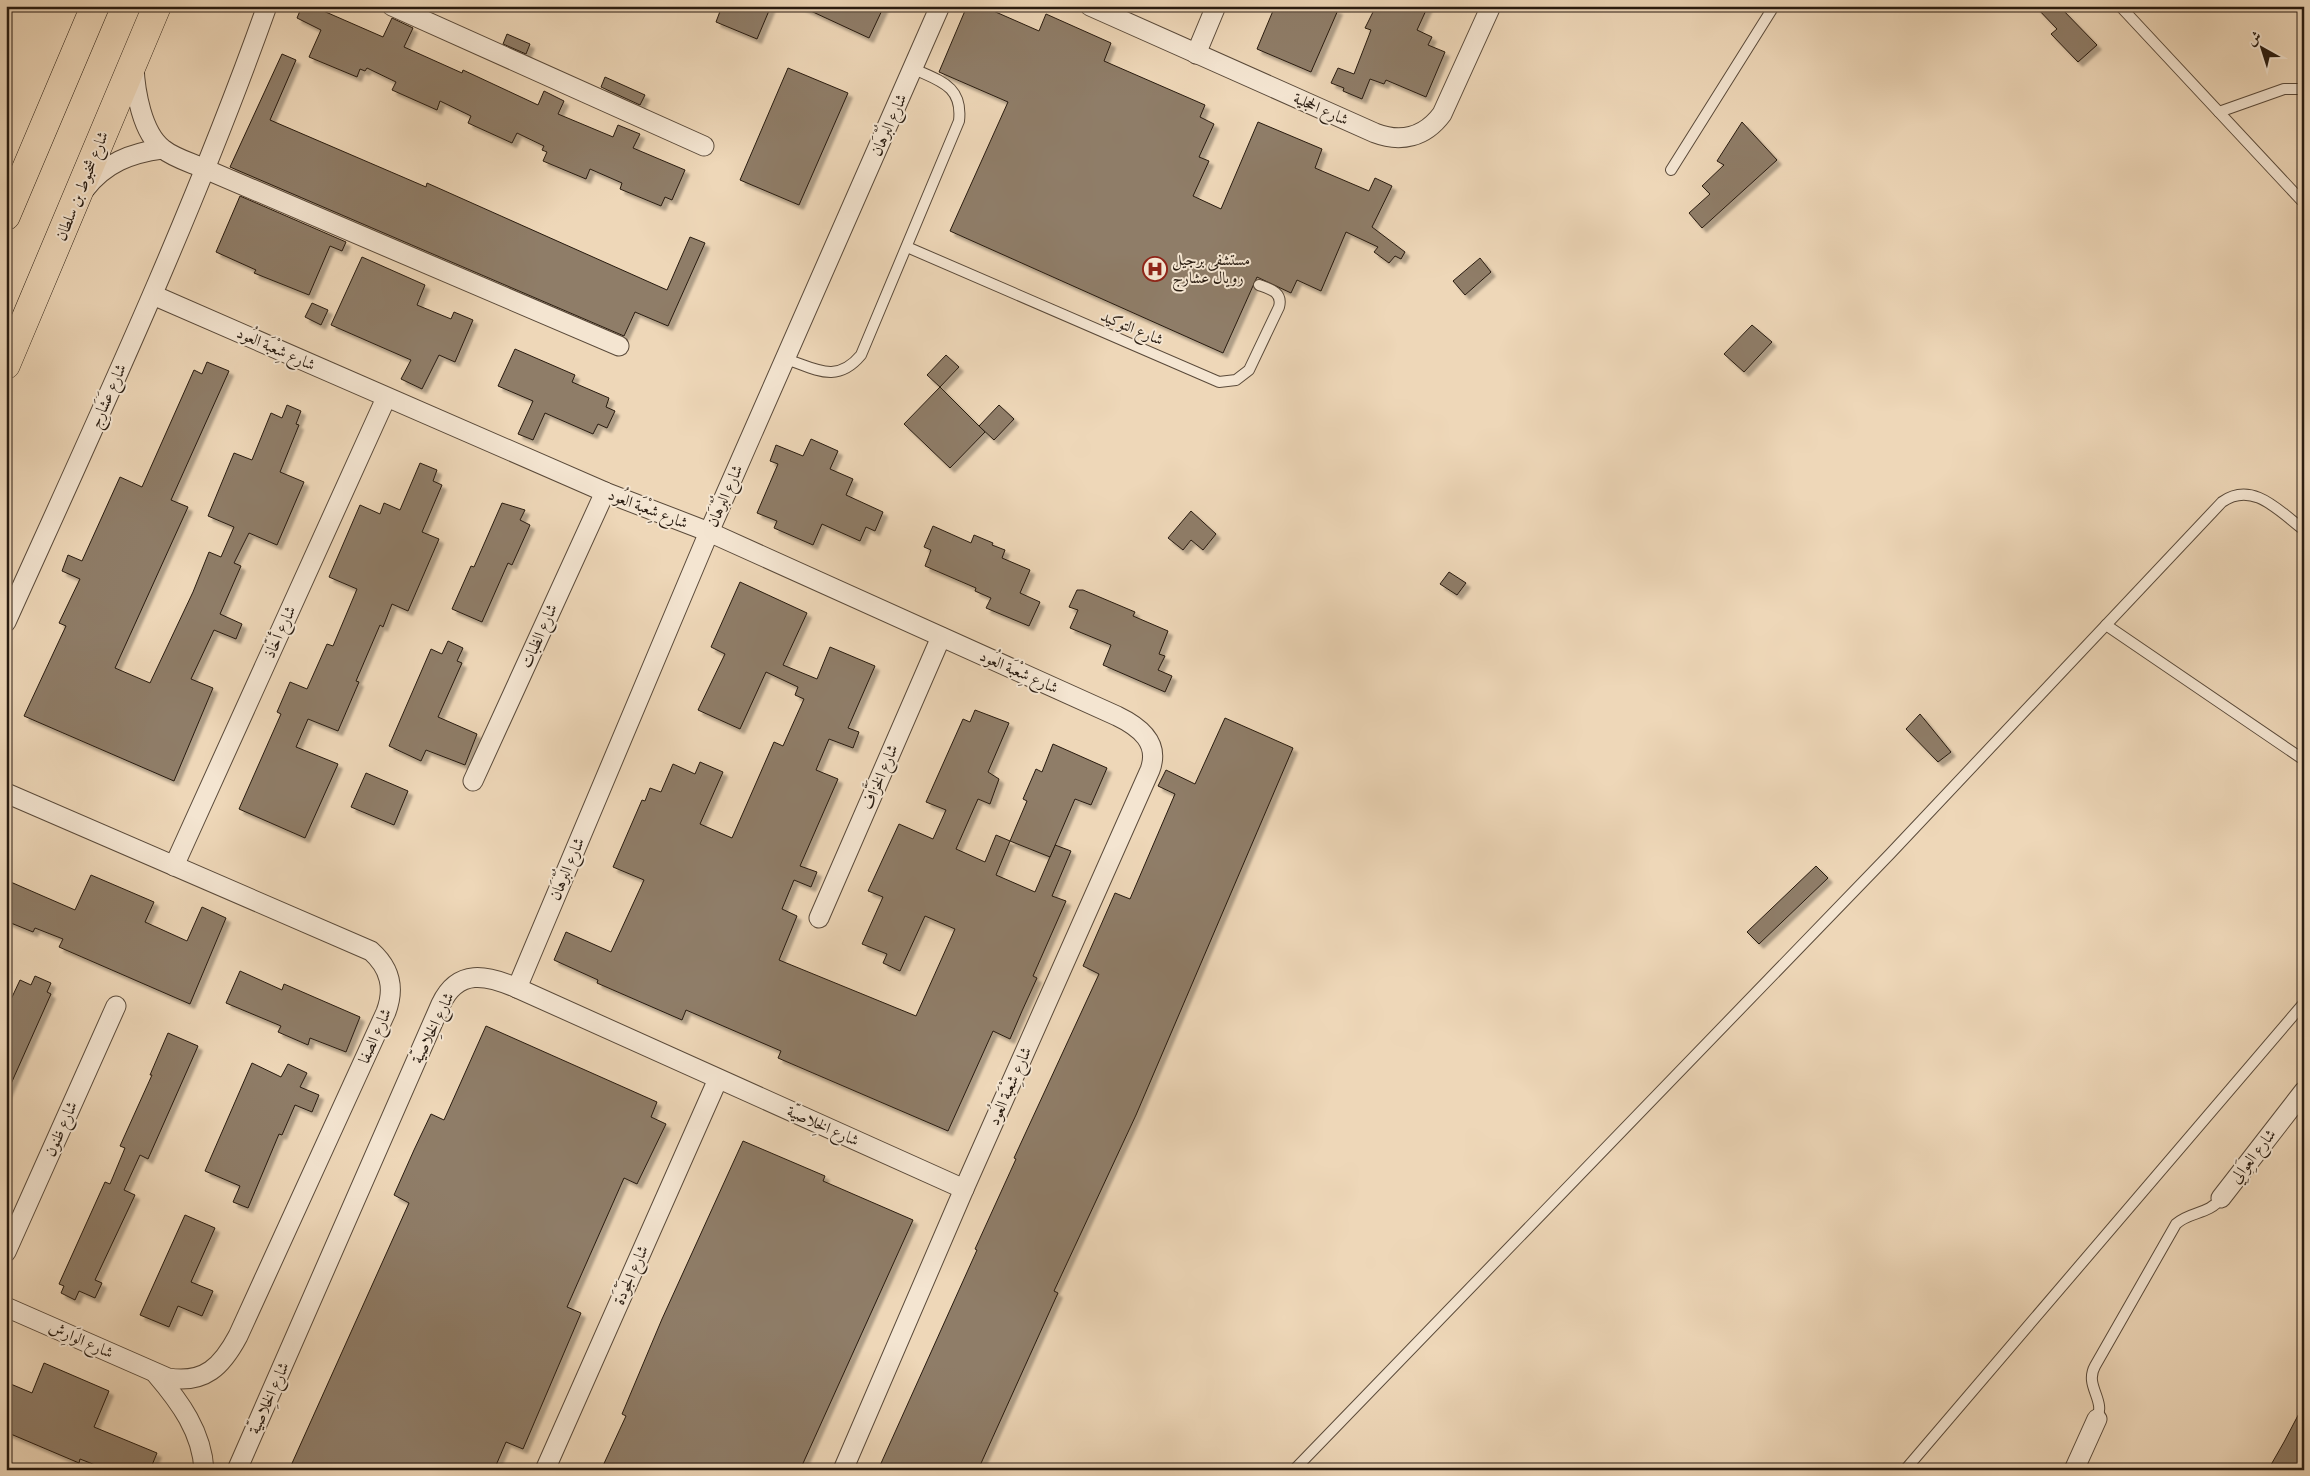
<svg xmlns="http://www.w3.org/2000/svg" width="2310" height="1476" viewBox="0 0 2310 1476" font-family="'Libre Bodoni',Amiri,serif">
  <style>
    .building { fill: #8f7d67; stroke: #281b10; filter: url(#shadow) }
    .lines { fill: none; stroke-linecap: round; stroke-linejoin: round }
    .service-casing { stroke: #5a4a3a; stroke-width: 12 }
    .minor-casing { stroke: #5a4a3a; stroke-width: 21 }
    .primary-casing { stroke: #281b10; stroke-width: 29 }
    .service { stroke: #f4e5d1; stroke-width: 10 }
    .minor { stroke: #f4e5d1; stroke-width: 19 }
    .primary { stroke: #eed7b8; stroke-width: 28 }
    .labels { text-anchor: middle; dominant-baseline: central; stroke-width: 4; stroke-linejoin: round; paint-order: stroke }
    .street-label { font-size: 16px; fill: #281b10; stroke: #f4e5d1 }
    .poi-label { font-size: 16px; fill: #281b10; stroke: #f4e5d1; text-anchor: start }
  </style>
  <defs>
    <filter id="shadow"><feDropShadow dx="4.5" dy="4.5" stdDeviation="1" flood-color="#0004"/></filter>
  </defs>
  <rect width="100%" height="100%" fill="#eed7b8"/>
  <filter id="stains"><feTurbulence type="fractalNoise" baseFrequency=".004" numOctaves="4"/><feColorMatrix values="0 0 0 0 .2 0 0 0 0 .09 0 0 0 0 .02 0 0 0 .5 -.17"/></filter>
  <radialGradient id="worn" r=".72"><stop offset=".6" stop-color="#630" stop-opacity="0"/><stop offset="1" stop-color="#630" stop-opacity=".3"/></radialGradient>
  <!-- building -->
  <g class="building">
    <polygon points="302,6 312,6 383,37 392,18 413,28 404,47 462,73 463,70 538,105 544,91 564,101 558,114 613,137 618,125 640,134 633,148 685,170 672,200 665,197 661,206 620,189 622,183 590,169 586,179 543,161 547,152 542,150 544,146 517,133 512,143 468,123 471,116 440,101 437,110 392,90 396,82 367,68 365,71 360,69 357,77 309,57 321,30 297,18"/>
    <polygon points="722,6 771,6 757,39 716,22"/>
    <polygon points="800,6 884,6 869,38"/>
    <polygon points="967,6 982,6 1039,31 1046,14 1111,43 1104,61 1205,105 1200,117 1214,124 1199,157 1209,161 1193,196 1221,209 1258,122 1322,149 1315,168 1369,191 1375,178 1392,186 1372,227 1405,252 1401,259 1395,256 1389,263 1374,252 1378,247 1346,232 1321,291 1297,280 1291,293 1257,277 1223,353 950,231 1008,102 939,72"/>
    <polygon points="1275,6 1328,6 1338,10 1311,72 1257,49"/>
    <polygon points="1376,6 1428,6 1417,30 1432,37 1428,45 1445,52 1426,97 1386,80 1384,84 1370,79 1362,99 1343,91 1344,88 1331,83 1338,68 1354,74 1371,30 1365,28"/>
    <polygon points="2035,6 2059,6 2097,45 2078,62 2051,34 2057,29"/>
    <polygon points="507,34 530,44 526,54 503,44"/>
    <polygon points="282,54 296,60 270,120 426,187 427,183 667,290 690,237 705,243 668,326 635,312 624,336 230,167"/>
    <polygon points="788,68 848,93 799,205 740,180"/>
    <polygon points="605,77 645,95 640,105 601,87"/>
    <polygon points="1742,122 1777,160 1702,228 1689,213 1710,194 1702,186 1724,165 1717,161"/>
    <polygon points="240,196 346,242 342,251 330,246 309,295 254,273 256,270 216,252"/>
    <polygon points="362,257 425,285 417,305 451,319 454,312 473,320 455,362 439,355 422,389 401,379 411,360 331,325"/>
    <polygon points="1480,258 1491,272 1465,295 1453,281"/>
    <polygon points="312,303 328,310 321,325 305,317"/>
    <polygon points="1752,325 1772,342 1744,372 1724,354"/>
    <polygon points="515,349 575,375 572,382 609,398 606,407 615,411 607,428 598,424 593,434 545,413 533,440 518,434 533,401 498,386"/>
    <polygon points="946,355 959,367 940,387 927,375"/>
    <polygon points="207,362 229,371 171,500 188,507 115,668 150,683 193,592 209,552 221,557 234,527 208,516 234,453 252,460 271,413 282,418 287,405 301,411 296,424 299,425 280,472 304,482 277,545 249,533 234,563 241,566 220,614 242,624 236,639 214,630 191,679 213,688 174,781 24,716 66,626 59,623 80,579 62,571 68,555 82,561 120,477 142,487 194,370 202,374"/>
    <polygon points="940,387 985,432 950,468 904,424"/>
    <polygon points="999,405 1014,419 994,440 979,426"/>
    <polygon points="811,439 838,451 830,469 853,479 846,495 883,512 875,531 866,527 860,541 822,524 813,545 774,528 777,521 757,513 778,464 770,461 776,445 803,456"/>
    <polygon points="420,463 437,470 433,481 442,485 422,532 439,539 408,611 392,604 383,627 380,625 356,681 359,682 338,731 308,719 296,747 338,764 305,838 239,809 281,714 277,712 290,682 307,689 327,644 333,646 357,589 329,577 360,505 380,514 384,503 400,510"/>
    <polygon points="502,503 525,510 520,520 530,525 512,565 508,563 482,622 452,609 471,566 474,567"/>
    <polygon points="1191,511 1216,534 1203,550 1191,540 1183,550 1168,538"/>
    <polygon points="933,526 971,543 974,535 993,543 992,545 1005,550 1002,558 1030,570 1020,593 1040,602 1029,626 986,608 991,598 975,591 976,588 925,566 931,550 924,547"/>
    <polygon points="1449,572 1466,583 1457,595 1440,584"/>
    <polygon points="740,582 807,613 783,665 817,679 830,647 875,666 848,728 859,732 853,748 829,739 816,770 838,779 800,866 817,872 811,887 794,880 782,909 797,916 779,960 916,1016 955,929 925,916 900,971 883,963 887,954 862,944 883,897 868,891 899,824 933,839 946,810 926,802 963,719 970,722 975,710 1009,723 988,772 999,779 990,804 978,799 956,849 985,862 996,835 1010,841 996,875 1035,892 1055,845 1071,851 1052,896 1066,901 1033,976 1037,978 1022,1011 1010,1039 993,1031 948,1131 778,1058 781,1051 686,1010 682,1020 597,983 598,980 554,960 566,932 611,952 644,880 613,867 642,800 645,801 650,788 661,792 673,764 695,774 700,762 723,772 700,824 732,838 774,742 783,746 804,699 795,695 798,687 766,672 740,729 698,710 725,654 711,647"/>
    <polygon points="1077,590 1083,590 1135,612 1133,616 1168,631 1159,654 1165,656 1158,670 1172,676 1165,692 1103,665 1111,645 1070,628 1078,610 1069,607"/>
    <polygon points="448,641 463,648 457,661 462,663 438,717 477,734 465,765 426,750 421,761 389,746 431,649 442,654"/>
    <polygon points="1920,714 1951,752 1938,762 1906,729"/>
    <polygon points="1225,718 1293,748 1136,1115 1054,1291 1058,1293 978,1470 878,1470 977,1250 975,1249 1016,1159 1014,1158 1099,974 1083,966 1115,893 1130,899 1175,794 1158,786 1166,770 1195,784"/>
    <polygon points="1053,744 1107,768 1091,805 1075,799 1050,857 1010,841 1027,801 1023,799 1036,769 1042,772"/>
    <polygon points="366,773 408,791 394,825 351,807"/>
    <polygon points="1816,866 1828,878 1759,944 1747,932"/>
    <polygon points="91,875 154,902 145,922 187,941 202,907 226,918 190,1004 59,947 63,939 35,928 33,932 6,921 6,880 75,910"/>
    <polygon points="240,971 282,990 284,984 360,1017 346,1052 310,1038 308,1045 278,1032 281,1026 226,1003"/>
    <polygon points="35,976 51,983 47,992 51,994 6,1095 6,1010 20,980 31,985"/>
    <polygon points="486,1026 657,1102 651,1117 666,1124 637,1184 624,1178 567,1307 581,1313 523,1449 506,1442 494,1470 289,1470 409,1203 394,1195 414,1150 431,1114 444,1120"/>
    <polygon points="168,1033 198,1046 148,1159 140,1155 124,1190 135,1195 95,1280 102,1283 95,1298 79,1291 75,1300 61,1293 64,1286 59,1284 105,1182 110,1184 125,1148 120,1146 152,1075 150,1075"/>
    <polygon points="252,1063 281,1077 288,1064 307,1073 300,1087 319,1095 312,1112 295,1105 282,1135 279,1134 248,1208 233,1202 240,1186 205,1171"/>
    <polygon points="743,1141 825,1176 823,1181 913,1220 800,1470 601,1470 626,1416 622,1414 662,1319"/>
    <polygon points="185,1215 215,1228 191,1282 213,1291 202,1316 178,1306 169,1327 140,1315"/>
    <polygon points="44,1363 109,1391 94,1427 157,1453 150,1470 108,1470 80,1459 79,1463 6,1432 6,1382 32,1393"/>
    <polygon points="2304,1404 2304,1470 2268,1470 2284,1442"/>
  </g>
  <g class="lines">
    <defs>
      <g id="service">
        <polyline points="2120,6 2301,200"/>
        <polyline points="2219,112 2284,89 2304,89"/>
        <polyline points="1671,170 1774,6"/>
        <path d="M907,247L1219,382L1236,380L1249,370L1279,307C1283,292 1270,289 1259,285"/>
        <path d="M786,359C816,369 837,384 861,355L959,121C963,86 940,81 914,69"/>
        <polyline points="2106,625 2304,760"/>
        <path d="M2097,1419C2106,1399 2084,1386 2095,1366L2176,1224C2190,1211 2209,1215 2221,1198"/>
        <path d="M1294,1470L1890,854L2222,502C2253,480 2280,512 2304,530"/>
        <polyline points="1905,1470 2304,1003"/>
      </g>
      <g id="minor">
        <polyline points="392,6 704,146"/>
        <path d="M1090,6L1375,133C1401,143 1425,137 1442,114L1491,6"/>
        <polyline points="1196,54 1216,6"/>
        <path d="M134,66C135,91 142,133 163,149C174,158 192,163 205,169L619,346"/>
        <path d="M85,189C105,163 131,153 162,149"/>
        <path d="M153,295L605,492L709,532L1117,716C1140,727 1160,743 1150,770L964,1189L843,1470"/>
        <path d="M6,622C98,418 192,217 267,6"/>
        <polyline points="473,781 605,492"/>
        <path d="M6,793L371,951C390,968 395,988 386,1012L238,1336C222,1366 205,1384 168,1378L6,1307"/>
        <polyline points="174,866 386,398"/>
        <polyline points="819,918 941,637"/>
        <polyline points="517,988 709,532 940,6"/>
        <polyline points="2221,1198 2304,1091"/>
        <polyline points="6,1252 116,1006"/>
        <path d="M156,1374C180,1402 202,1432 204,1470"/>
        <path d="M237,1470L441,1004C458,968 487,975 517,988L964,1189"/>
        <polyline points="545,1470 718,1079"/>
        <polyline points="2074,1470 2097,1419"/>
      </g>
      <g id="primary">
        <polyline points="6,216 95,6"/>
        <polyline points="6,365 157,6"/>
      </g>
    </defs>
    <!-- service casing -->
    <use href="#service" class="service-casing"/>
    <!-- minor casing -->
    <use href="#minor" class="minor-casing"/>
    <!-- primary casing -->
    <use href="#primary" class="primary-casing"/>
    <!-- service -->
    <use href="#service" class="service"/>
    <!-- minor -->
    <use href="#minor" class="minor"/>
    <!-- primary -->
    <use href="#primary" class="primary"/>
  </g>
  <!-- icons -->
  <defs>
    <symbol id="hospital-ring" viewBox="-11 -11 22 22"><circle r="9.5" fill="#f4e5d1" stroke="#8f2418" stroke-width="1.5"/><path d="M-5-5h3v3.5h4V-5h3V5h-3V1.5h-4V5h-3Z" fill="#8f2418"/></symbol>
  </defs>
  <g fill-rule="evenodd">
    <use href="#hospital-ring" x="1141" y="255" width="28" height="28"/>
  </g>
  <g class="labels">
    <!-- street labels -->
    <g class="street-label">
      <text transform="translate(1321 109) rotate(24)">شارع الحجلية</text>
      <text transform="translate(889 125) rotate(-66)">شارع البُرْهَان</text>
      <text transform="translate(82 186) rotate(-68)">شارع شخبوط بن سلطان</text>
      <text transform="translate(1132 328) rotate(23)">شارع التوكيد</text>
      <text transform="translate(276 349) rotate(24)">شارع شِعْبَة العُود</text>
      <text transform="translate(108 396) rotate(-66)">شارع عَشَارِج</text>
      <text transform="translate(725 496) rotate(-66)">شارع البُرْهَان</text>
      <text transform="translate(648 509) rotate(21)">شارع شِعْبَة العُود</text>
      <text transform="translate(280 632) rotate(-66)">شارع أخّاذ</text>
      <text transform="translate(539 636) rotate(-66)">شارع الظبات</text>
      <text transform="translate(1019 672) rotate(24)">شارع شِعْبَة العُود</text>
      <text transform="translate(880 777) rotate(-67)">شارع الخَزَّاف</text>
      <text transform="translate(567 869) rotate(-67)">شارع البُرْهَان</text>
      <text transform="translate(433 1028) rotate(-64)">شارع الخِلاصيّة</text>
      <text transform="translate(375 1036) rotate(-66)">شارع الصفا</text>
      <text transform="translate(1010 1086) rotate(-66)">شارع شِعْبَة العُود</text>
      <text transform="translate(823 1126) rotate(24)">شارع الخِلاصيّة</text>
      <text transform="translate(61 1129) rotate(-66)">شارع ظنون</text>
      <text transform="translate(2253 1156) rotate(-52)">شارع العِوَالِي</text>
      <text transform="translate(631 1275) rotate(-66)">شارع الجَوْدَة</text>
      <text transform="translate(81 1340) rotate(24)">شارع الوَارِش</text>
      <text transform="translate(269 1398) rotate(-66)">شارع الخِلاصيّة</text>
    </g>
    <!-- poi labels -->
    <g class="poi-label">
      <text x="1172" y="260">مستشفى برجيل<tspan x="1172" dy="18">رويال عشارج</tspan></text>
    </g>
  </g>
  <!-- margin -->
  <rect width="2310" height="1476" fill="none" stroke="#eed7b8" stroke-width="25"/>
  <rect x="8" y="8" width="2295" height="1461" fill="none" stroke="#281b10" stroke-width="2.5"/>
  <rect x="12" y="12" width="2285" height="1451" fill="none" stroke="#281b10"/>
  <!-- north arrow -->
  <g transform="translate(2262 48) rotate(321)" stroke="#f4e5d1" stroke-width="4" paint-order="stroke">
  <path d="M0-4L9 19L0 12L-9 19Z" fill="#281b10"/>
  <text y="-8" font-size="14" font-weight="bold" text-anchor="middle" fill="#281b10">ش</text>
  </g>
  <rect width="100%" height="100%" filter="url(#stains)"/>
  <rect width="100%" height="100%" fill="url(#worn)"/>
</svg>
